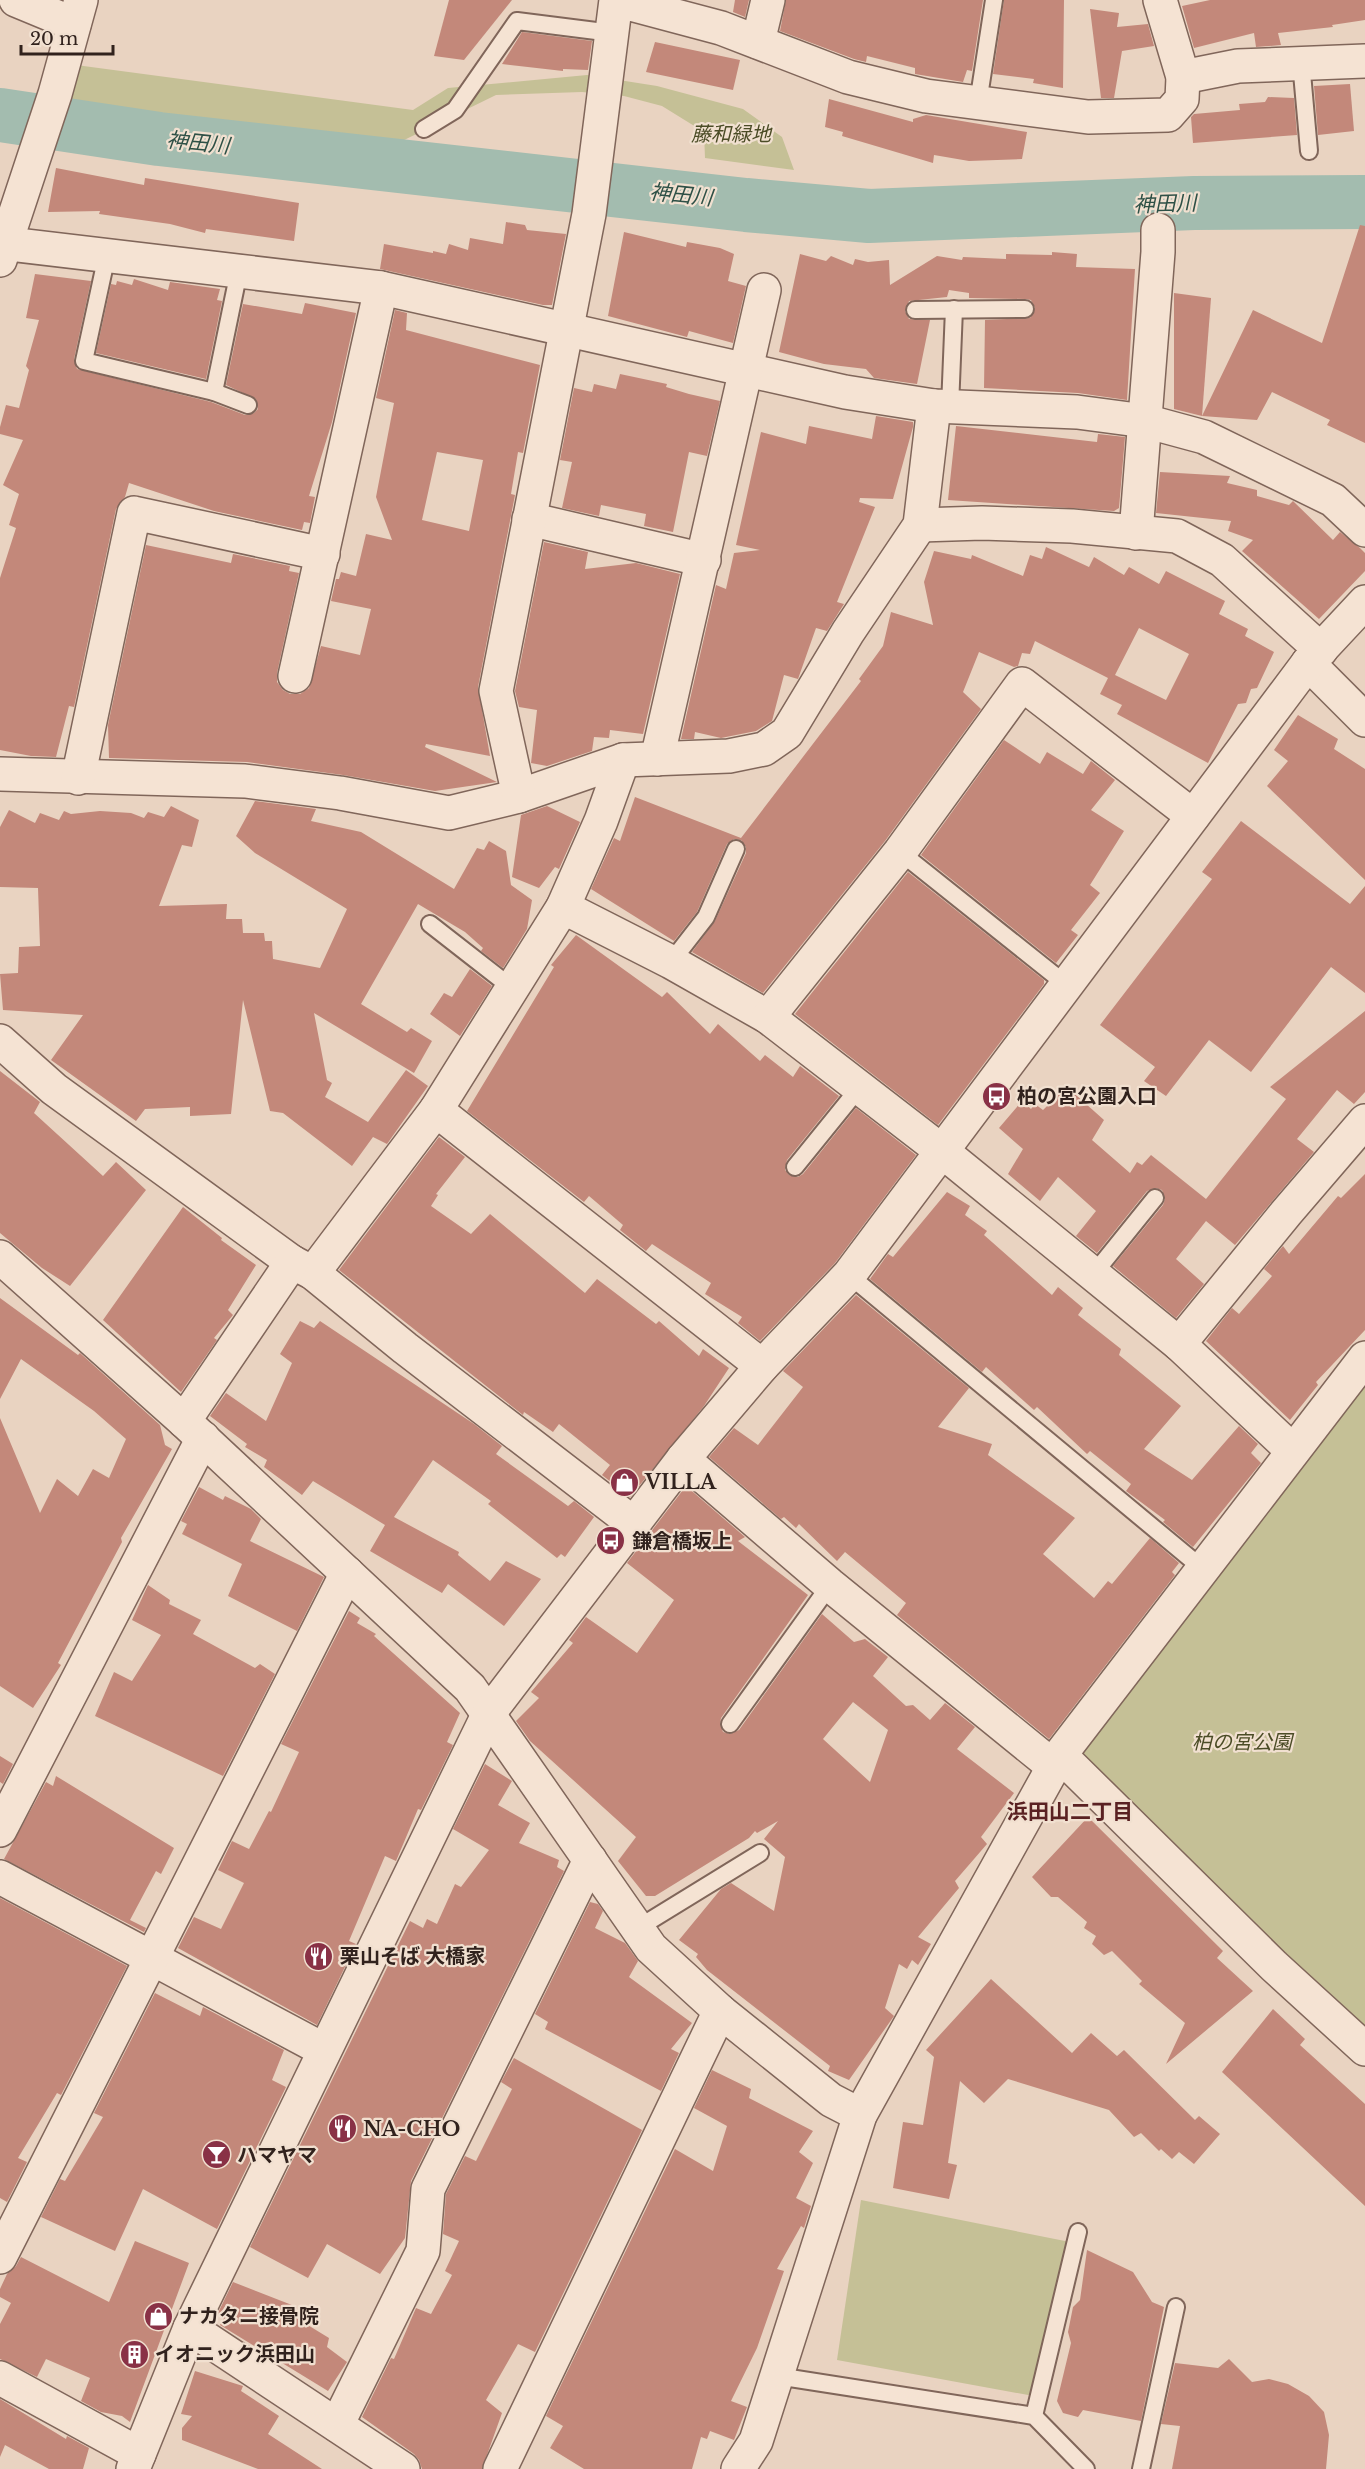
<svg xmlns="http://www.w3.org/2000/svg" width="1365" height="2469" viewBox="0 0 1365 2469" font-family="'Libre Baskerville','Noto Sans JP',serif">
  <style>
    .green { fill: #c5c096 }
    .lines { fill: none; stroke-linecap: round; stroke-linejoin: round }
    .river { stroke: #a3bcaf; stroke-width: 54 }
    .building { fill: #c3887a; fill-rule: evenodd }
    .lane-casing { stroke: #80665a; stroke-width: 20 }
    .street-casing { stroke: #80665a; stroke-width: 36 }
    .lane { stroke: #f5e3d3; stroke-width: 16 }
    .street { stroke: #f5e3d3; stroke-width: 33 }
    .labels { text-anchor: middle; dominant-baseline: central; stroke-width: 4.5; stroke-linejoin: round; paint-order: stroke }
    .park-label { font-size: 20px; font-style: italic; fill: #4b4c26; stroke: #f1e0d0 }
    .poi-label { font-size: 20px; font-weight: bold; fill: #31221d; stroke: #f1e0d0; text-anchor: start }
    .water-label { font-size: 21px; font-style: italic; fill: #2e5046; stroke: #f1e0d0 }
    .neighbourhood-label { font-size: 21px; font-weight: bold; fill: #5a2122; stroke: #f1e0d0 }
  </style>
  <rect width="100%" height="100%" fill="#e9d3c1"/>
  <!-- green -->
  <g class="green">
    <polygon points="76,65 413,110 448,88 587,75 657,86 743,109 782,137 794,170 705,158 704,132 662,106 624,96 582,92 496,95 396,144 64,104"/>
    <polygon points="1365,1382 1365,2035 1080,1752"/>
    <polygon points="861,2200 1070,2242 1039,2397 837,2360"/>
  </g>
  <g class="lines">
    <!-- river -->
    <polyline class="river" points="0,115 159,139 746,205 869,216 1194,203 1365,202"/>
  </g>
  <!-- building -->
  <g class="building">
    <polygon points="449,0 512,0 464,60 434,56"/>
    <polygon points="735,0 749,0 745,17 733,12"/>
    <polygon points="786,0 983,0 972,71 967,70 963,82 915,74 915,68 867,56 866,62 854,59 780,31"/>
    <polygon points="1004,0 1064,0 1063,88 1033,83 1034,79 993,74"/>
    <polygon points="1210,0 1365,0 1365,20 1332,25 1333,27 1278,33 1281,45 1256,47 1254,33 1194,48 1182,6"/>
    <polygon points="1090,9 1119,13 1117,27 1148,24 1154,46 1122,51 1114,98 1101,98"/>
    <polygon points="522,32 592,41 588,70 563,69 563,71 502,64"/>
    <polygon points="655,42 740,60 733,90 646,72"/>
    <polygon points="1350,84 1354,131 1318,135 1314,86"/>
    <polygon points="1268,97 1294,98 1297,135 1193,143 1191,117 1194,114 1240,110 1239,104 1265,102"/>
    <polygon points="829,99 913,122 913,119 926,115 1027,132 1022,159 969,161 934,155 933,163 842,136 843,132 825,127"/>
    <polygon points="56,168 144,185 145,178 299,203 294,241 206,229 205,233 170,224 99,214 100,211 48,212"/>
    <polygon points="506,222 525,225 527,230 566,234 552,305 543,305 380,269 384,244 433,253 433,251 446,254 449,244 468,250 470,238 503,244"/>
    <polygon points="1360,225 1365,226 1365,443 1327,425 1330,420 1272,392 1257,420 1202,416 1253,310 1322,343"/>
    <polygon points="624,232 686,247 687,242 720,248 734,254 728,281 746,286 733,343 689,331 687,337 608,316"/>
    <polygon points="1052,252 1077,254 1076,267 1135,269 1127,400 1078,393 984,388 985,320 1030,318 1035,308 1031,300 1025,299 969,298 969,293 949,290 947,297 909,301 905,311 909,319 930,320 917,384 874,378 866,369 824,364 779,352 800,254 826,261 831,256 853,265 855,259 868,262 889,260 890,285 937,256 962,260 963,257 1006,259 1006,254 1052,255"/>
    <polygon points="35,274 91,281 74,359 77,369 211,402 245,415 254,413 258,409 256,399 226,385 243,304 302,314 305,303 356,313 332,422 309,496 315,497 310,523 304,522 302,530 214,511 129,483 125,497 116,509 74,707 69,706 56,757 31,756 0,750 0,578 16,528 9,525 19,494 3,485 23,440 0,434 0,427 6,405 19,408 29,370 26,366 39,320 26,318"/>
    <polygon points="134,279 168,290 170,282 220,289 217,300 222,301 206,379 96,353 111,284 116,285 117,281 132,285"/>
    <polygon points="1174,293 1211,298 1202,416 1174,409"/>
    <path d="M395,310L407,313L406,330L540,365L523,453L518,452L511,494L515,495L478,687L490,756L426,744L425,747L497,782L435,791L343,775L247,762L109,758L108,725L146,545L231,563L233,554L290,566L289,571L299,573L277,673V682L283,690L290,694H300L309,688L321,646L360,655L371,609L331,601L336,579H339L341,572L356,576L366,534L392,540L376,497L394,403L376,398ZM437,452L483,460L469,531L422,520Z"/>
    <polygon points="620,374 667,384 666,387 689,394 720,401 707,456 689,452 673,532 644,526 646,514 601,505 599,516 562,508 572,462 560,460 574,388 592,392 594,384 616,389"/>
    <polygon points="876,416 913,422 913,427 893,499 860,498 859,502 875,507 837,602 844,604 827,631 816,628 798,679 784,675 772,721 756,731 721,738 695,732 694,739 681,739 716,585 726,589 734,553 760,550 736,545 761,432 806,444 809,426 872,439"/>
    <polygon points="956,426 1097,442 1098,434 1125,437 1119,508 1114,511 948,500"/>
    <polygon points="1160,472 1230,476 1227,483 1257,490 1257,496 1289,505 1293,501 1333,540 1340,532 1360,548 1365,553 1365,571 1319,619 1242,551 1253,540 1228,531 1231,521 1156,513"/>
    <polygon points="544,542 588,552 585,569 636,563 680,574 643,734 610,730 609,738 594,737 592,751 547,766 531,763 537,710 519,707 515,691"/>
    <path d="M1046,547L1089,567L1094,557L1124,575L1129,567L1159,584L1166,571L1225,601L1219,614L1248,629L1245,636L1274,652L1257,688L1251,689L1246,703L1238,704L1208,763L1117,714L1122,705L1100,694L1108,678L1035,641L1030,654L1022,653L1018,666L1014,667L979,652L963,692L981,709L885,841L763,993L692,952L715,921L746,853V847L741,840L734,839L727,844L697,912L674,941L591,889L614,838L620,841L635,797L741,838L861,681L859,679L883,646L891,612L933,625L924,582L934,551L971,559L972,555L1023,576L1030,555L1042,559ZM1139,628L1189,654L1166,700L1115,675Z"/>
    <polygon points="1298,715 1338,739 1334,749 1365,769 1365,880 1267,786 1288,761 1274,750"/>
    <polygon points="1004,740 1040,764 1047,752 1083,774 1091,761 1115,780 1091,810 1124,831 1090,885 1100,893 1071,930 1078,935 1056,963 921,855"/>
    <polygon points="255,801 316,809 311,821 361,832 454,889 477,848 484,850 489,841 506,851 511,885 532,900 527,929 503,968 481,951 483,948 465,932 418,904 361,1004 407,1032 411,1028 432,1041 414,1073 314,1013 327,1080 332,1083 325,1097 368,1122 406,1070 428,1086 387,1144 373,1137 352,1166 283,1113 270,1111 243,1000 231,1114 190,1116 190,1107 145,1109 136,1121 51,1060 83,1015 3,1010 0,974 18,973 19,947 40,946 38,888 0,887 0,827 9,810 35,823 40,813 59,820 64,811 71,814 100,811 131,813 144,818 148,812 164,817 171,806 199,820 192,847 182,845 159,906 227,904 226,919 242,919 243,933 264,933 265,941 272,941 273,959 320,968 347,909 255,853 236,836"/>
    <polygon points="547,806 580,822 559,869 555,867 539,888 512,877 521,815"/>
    <polygon points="1241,821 1350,904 1365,886 1365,993 1331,967 1251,1072 1209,1040 1166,1096 1144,1081 1155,1067 1100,1025 1212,879 1202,872"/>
    <polygon points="908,872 1044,980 1044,984 938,1125 795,1014"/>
    <polygon points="576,935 662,997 667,992 710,1034 718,1024 760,1061 765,1055 793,1077 800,1066 839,1096 787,1160 785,1170 789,1175 798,1177 803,1174 856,1108 916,1155 835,1263 760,1341 738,1323 742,1317 705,1294 711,1283 652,1244 646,1251 620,1230 623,1225 589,1196 584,1202 467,1111 554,967 551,965"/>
    <polygon points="470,969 492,986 460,1036 430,1014 444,993 452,997"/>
    <polygon points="1365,1011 1365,1092 1354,1104 1337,1090 1297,1139 1314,1152 1235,1245 1206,1221 1176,1259 1204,1284 1176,1318 1113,1266 1163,1205 1165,1199 1162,1190 1156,1188 1147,1191 1097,1253 1076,1236 1096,1211 1058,1177 1040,1201 1008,1174 1023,1149 999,1128 1022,1101 1031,1109 1035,1104 1043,1110 1067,1087 1104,1120 1092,1140 1130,1173 1137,1162 1142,1165 1151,1155 1206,1199 1286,1099 1270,1087"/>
    <polygon points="0,1071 40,1102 34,1113 103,1176 116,1162 146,1190 70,1286 42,1268 0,1233"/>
    <polygon points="439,1137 465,1157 436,1194 438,1195 431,1206 471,1234 490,1214 585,1293 597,1279 656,1324 659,1321 699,1356 703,1349 729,1368 704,1406 630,1497 602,1475 610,1465 559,1424 553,1432 524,1412 523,1415 339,1270"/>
    <polygon points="1365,1174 1365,1330 1316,1382 1318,1385 1290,1420 1206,1341 1232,1308 1239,1314 1272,1276 1264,1269 1283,1246 1289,1254 1338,1196 1341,1198"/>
    <polygon points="947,1192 970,1206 965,1215 987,1231 984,1235 1052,1295 1058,1287 1083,1308 1078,1315 1121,1349 1119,1355 1181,1406 1144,1449 1192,1480 1239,1426 1258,1444 1251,1453 1261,1463 1193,1547 1163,1522 1165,1520 1126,1491 1131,1484 1090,1451 1087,1454 1037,1407 1034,1410 986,1367 982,1372 870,1279 888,1254 893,1257"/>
    <polygon points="183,1207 222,1238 221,1240 256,1265 228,1310 233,1315 214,1338 217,1340 181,1392 103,1320"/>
    <polygon points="856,1295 969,1388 938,1427 992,1444 988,1455 1075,1518 1043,1554 1094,1598 1108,1581 1112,1584 1150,1538 1179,1563 1172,1572 1175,1575 1049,1739 897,1615 906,1603 845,1552 837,1561 799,1524 796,1528 784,1517 781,1519 709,1457 734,1428 758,1445 803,1387 783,1371"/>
    <polygon points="0,1298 78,1355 80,1353 160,1425 165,1445 172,1449 121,1538 122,1542 58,1663 61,1665 33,1708 0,1686 0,1418 40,1513 57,1479 78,1496 93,1469 109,1478 126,1439 94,1411 21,1359 0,1399"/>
    <polygon points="300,1321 314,1328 320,1321 474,1424 502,1446 496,1454 568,1506 574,1501 594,1517 565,1557 561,1554 557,1558 488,1504 491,1501 433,1460 394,1517 459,1552 458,1555 490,1581 506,1561 541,1579 504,1626 448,1584 442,1593 370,1551 385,1525 313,1481 302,1495 264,1467 267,1460 245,1447 247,1444 210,1416 226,1393 266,1421 292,1363 280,1354"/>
    <path d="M686,1486L745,1537L738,1541L808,1595L721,1718L720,1724L723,1732L730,1734L739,1730L822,1614L854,1642L865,1639L888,1657L873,1676L906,1706L913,1705L930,1720L945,1703L975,1727L957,1749L1014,1793L981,1837L987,1844L955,1881L959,1888L918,1937L931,1944L918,1965L912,1960L907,1969L899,1964L885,2008L894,2016L849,2080L828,2071L830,2066L707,1970L696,1957L698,1954L679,1940L721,1889L731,1883L774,1911L785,1857L764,1839L778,1821L757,1833L755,1831L749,1838L655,1896H646L618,1861L636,1837L530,1741L516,1721L539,1698L531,1692L573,1643L569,1640L586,1617L637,1653L674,1600L627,1563ZM853,1702L888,1730L870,1782L823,1739Z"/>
    <polygon points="199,1487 223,1500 225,1496 251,1509 261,1519 250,1541 324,1577 297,1631 228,1596 242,1564 182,1534 187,1524 181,1521"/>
    <polygon points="148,1585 170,1600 169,1604 201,1620 193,1634 255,1668 260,1664 275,1674 223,1776 95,1716 114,1672 132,1681 161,1635 132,1620"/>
    <polygon points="349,1611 360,1618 357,1623 376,1634 374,1636 460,1713 447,1742 453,1745 421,1810 418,1809 396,1861 385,1856 349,1941 356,1944 317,2025 178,1948 194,1917 221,1929 244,1883 218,1870 232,1841 249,1849 269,1811 271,1812 299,1752 281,1744"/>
    <polygon points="0,1756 13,1764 3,1784 0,1782"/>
    <polygon points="485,1764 512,1781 498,1805 530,1823 519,1843 559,1860 557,1867 564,1871 411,2181 405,2238 380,2274 327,2244 308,2278 250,2247 410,1921 423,1928 427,1919 437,1924 455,1884 461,1887 489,1850 453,1829"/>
    <polygon points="56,1776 174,1848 161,1874 156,1871 130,1920 146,1928 144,1932 4,1859 46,1782 53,1786"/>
    <polygon points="1088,1817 1223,1951 1217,1958 1253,1991 1166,2064 1185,2023 1139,1984 1142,1981 1112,1951 1104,1955 1092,1944 1096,1936 1084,1928 1087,1922 1058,1897 1051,1897 1032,1877"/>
    <polygon points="0,1898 127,1966 61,2095 57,2093 18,2158 27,2162 7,2202 0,2198"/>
    <polygon points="590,1902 598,1904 603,1911 595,1928 625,1943 638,1961 629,1977 692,2023 671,2049 679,2053 661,2091 545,2029 548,2022 535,2014"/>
    <polygon points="991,1979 1072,2053 1091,2033 1117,2056 1124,2050 1195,2120 1199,2116 1220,2134 1194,2164 1179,2152 1172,2159 1161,2149 1159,2151 1141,2133 1134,2137 1109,2110 1008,2079 984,2103 960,2081 948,2163 957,2165 949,2199 893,2188 903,2122 923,2125 934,2057 926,2050"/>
    <polygon points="155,1993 200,2016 203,2007 284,2050 272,2080 286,2087 217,2229 143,2189 115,2251 41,2217 60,2179 65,2181 103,2117 94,2113"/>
    <polygon points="1273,2009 1305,2039 1300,2045 1365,2104 1365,2206 1222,2072"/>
    <polygon points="514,2058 642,2130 535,2352 518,2344 486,2400 502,2413 482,2469 422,2469 419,2460 414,2454 362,2417 391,2358 394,2359 416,2308 431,2314 452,2275 445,2271 459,2241 443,2234 446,2194 465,2156 476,2161 512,2089 501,2082"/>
    <polygon points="712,2070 751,2089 749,2098 813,2131 799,2152 813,2163 796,2198 811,2206 804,2228 801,2226 777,2269 784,2271 757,2348 731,2401 747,2407 734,2440 710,2431 707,2439 701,2437 692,2469 584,2469 550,2448 563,2426 546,2416 675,2149 713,2171 727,2126 694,2108"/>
    <polygon points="135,2241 189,2263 130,2422 122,2416 101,2412 81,2401 90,2378 46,2359 37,2377 0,2359 0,2324 11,2303 0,2297 0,2289 7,2274 16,2266 21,2257 109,2302"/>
    <polygon points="1087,2250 1133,2272 1152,2302 1164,2307 1141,2421 1083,2410 1078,2417 1063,2413 1057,2401 1071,2343 1068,2332 1073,2307 1080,2300"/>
    <polygon points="233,2282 297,2307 293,2316 329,2338 327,2347 347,2362 328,2391 220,2325 224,2318 217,2315"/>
    <polygon points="1229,2359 1252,2382 1269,2379 1288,2384 1309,2396 1324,2412 1329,2435 1326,2469 1172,2469 1180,2426 1161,2424 1175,2363 1218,2368"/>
    <polygon points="195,2371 243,2386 241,2391 279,2416 268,2434 322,2469 258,2469 182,2440 182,2428 192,2416 181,2414"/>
    <polygon points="0,2399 66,2439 67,2436 89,2448 83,2469 49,2469 5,2445 0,2457"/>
  </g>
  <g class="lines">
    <defs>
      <g id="lane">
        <polyline points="1301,62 1309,151"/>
        <polyline points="978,103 994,0"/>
        <polyline points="424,129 455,110 517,21 612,33"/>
        <polyline points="107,255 84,361 214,392 248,405"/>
        <polyline points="915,310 1025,309"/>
        <polyline points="214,392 239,271"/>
        <polyline points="950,407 954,309"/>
        <polyline points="900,852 1068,986"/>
        <polyline points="430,924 512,988"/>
        <polyline points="671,962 706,917 736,849"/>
        <polyline points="795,1167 859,1088"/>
        <polyline points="849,1275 1203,1569"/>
        <polyline points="1092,1276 1155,1198"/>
        <polyline points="730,1724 830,1585"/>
        <polyline points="638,1928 760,1853"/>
        <polyline points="777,2376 1034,2416 1086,2469"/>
        <polyline points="1034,2416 1078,2232"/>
        <polyline points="1141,2469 1176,2307"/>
      </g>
      <g id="street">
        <polyline points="16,0 74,24"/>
        <polyline points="758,42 768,0"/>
        <polyline points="1183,77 1238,66 1365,61"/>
        <polyline points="0,243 381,288 845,392 934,406 1077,412 1145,421 1204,437 1333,500 1365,530"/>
        <polyline points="0,260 55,94 81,0"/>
        <polyline points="529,519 704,560"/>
        <polyline points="920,525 982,523 1072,526 1177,536 1222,560 1321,650"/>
        <polyline points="1136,533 1158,252 1158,230"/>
        <polyline points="1308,663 1365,720"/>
        <polyline points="295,676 381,288"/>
        <polyline points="657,759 764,290"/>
        <polyline points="0,774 245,781 340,793 449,813 519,796 623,760 729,756 764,749 787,733 848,632 920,525 934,406"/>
        <polyline points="78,778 134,513 323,554"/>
        <polyline points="519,796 496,691 589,214 616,0 721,28 848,77 926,96 1088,117 1168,115 1182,99 1183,77 1160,0"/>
        <polyline points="563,907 671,962 768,1017 943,1152 1179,1344 1293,1451"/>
        <polyline points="768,1017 900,852 1022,684 1193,816"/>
        <polyline points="0,1041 54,1089 292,1262 313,1273 405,1348 633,1523"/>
        <polyline points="436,1110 762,1366"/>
        <polyline points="0,1257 184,1421 470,1688 651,1948 720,2011 831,2100 860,2115"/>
        <polyline points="313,1273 436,1110 563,907 601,821 623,760"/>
        <polyline points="1179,1344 1286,1213 1365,1121"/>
        <polyline points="184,1421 292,1262"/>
        <polyline points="683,1459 830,1585 1054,1767"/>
        <polyline points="1060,1755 1274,1966 1365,2049"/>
        <polyline points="0,1830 203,1438"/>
        <polyline points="0,1877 324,2050"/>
        <polyline points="0,2257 347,1573"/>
        <polyline points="190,2328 403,2469"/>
        <polyline points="0,2378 139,2454"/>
        <polyline points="337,2425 423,2251 428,2189 590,1860"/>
        <polyline points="133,2469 190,2328 489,1713 683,1459 762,1366 849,1275 1308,663 1365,602"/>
        <polyline points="500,2469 720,2011"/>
        <polyline points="738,2469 756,2441 860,2115 1060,1755 1365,1358"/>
      </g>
    </defs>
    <!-- lane casing -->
    <use href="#lane" class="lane-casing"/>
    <!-- street casing -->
    <use href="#street" class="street-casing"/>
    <!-- lane -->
    <use href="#lane" class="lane"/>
    <!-- street -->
    <use href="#street" class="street"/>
  </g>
  <!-- icons -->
  <defs>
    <symbol id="bus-disc" viewBox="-11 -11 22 22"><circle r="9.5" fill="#893146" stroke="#f1e0d0"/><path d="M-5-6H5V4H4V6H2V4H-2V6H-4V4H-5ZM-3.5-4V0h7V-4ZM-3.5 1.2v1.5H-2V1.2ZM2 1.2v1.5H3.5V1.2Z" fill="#fff"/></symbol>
    <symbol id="shop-disc" viewBox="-11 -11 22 22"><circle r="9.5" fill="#893146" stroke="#f1e0d0"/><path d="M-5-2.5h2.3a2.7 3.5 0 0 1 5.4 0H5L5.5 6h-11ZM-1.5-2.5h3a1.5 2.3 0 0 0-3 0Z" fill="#fff"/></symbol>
    <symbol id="restaurant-disc" viewBox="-11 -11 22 22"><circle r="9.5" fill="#893146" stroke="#f1e0d0"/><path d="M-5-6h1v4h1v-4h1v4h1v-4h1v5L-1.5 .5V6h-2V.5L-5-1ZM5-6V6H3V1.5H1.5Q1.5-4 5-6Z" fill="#fff"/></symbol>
    <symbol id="bar-disc" viewBox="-11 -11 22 22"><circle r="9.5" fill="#893146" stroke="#f1e0d0"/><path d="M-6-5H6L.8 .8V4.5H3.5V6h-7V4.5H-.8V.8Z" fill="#fff"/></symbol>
    <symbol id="building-disc" viewBox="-11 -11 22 22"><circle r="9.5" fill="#893146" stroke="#f1e0d0"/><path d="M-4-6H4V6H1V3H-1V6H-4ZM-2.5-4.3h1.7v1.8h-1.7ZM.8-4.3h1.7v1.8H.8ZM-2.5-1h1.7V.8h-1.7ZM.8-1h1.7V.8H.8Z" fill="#fff"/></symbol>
  </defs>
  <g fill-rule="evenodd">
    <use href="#bus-disc" x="980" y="1080" width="33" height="33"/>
    <use href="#shop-disc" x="608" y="1466" width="33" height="33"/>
    <use href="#bus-disc" x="594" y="1524" width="33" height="33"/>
    <use href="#restaurant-disc" x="302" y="1940" width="33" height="33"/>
    <use href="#restaurant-disc" x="326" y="2112" width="33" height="33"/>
    <use href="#bar-disc" x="200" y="2138" width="33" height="33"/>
    <use href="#shop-disc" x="142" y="2300" width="33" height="33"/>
    <use href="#building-disc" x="118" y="2338" width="33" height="33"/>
  </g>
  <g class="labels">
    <!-- park labels -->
    <g class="park-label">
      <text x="731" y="134">藤和緑地</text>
      <text x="1242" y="1742">柏の宮公園</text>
    </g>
    <!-- poi labels -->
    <g class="poi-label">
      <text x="1017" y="1096">柏の宮公園入口</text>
      <text x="645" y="1482">VILLA</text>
      <text x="632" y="1541">鎌倉橋坂上</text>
      <text x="340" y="1956">栗山そば 大橋家</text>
      <text x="363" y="2129">NA-CHO</text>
      <text x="237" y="2155">ハマヤマ</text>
      <text x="179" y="2316">ナカタニ接骨院</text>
      <text x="155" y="2354">イオニック浜田山</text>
    </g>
    <!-- water labels -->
    <g class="water-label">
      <text transform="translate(198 143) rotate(6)">神田川</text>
      <text transform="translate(681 195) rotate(6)">神田川</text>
      <text transform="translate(1165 204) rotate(-2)">神田川</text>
    </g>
    <!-- neighbourhood labels -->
    <g class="neighbourhood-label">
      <text x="1070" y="1812">浜田山二丁目</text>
    </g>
  </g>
  <!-- scale -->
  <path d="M21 45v9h92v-9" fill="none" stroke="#31221d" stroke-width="3"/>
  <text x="30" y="45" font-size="18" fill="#31221d" stroke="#f1e0d0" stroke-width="4.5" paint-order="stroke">20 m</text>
</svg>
